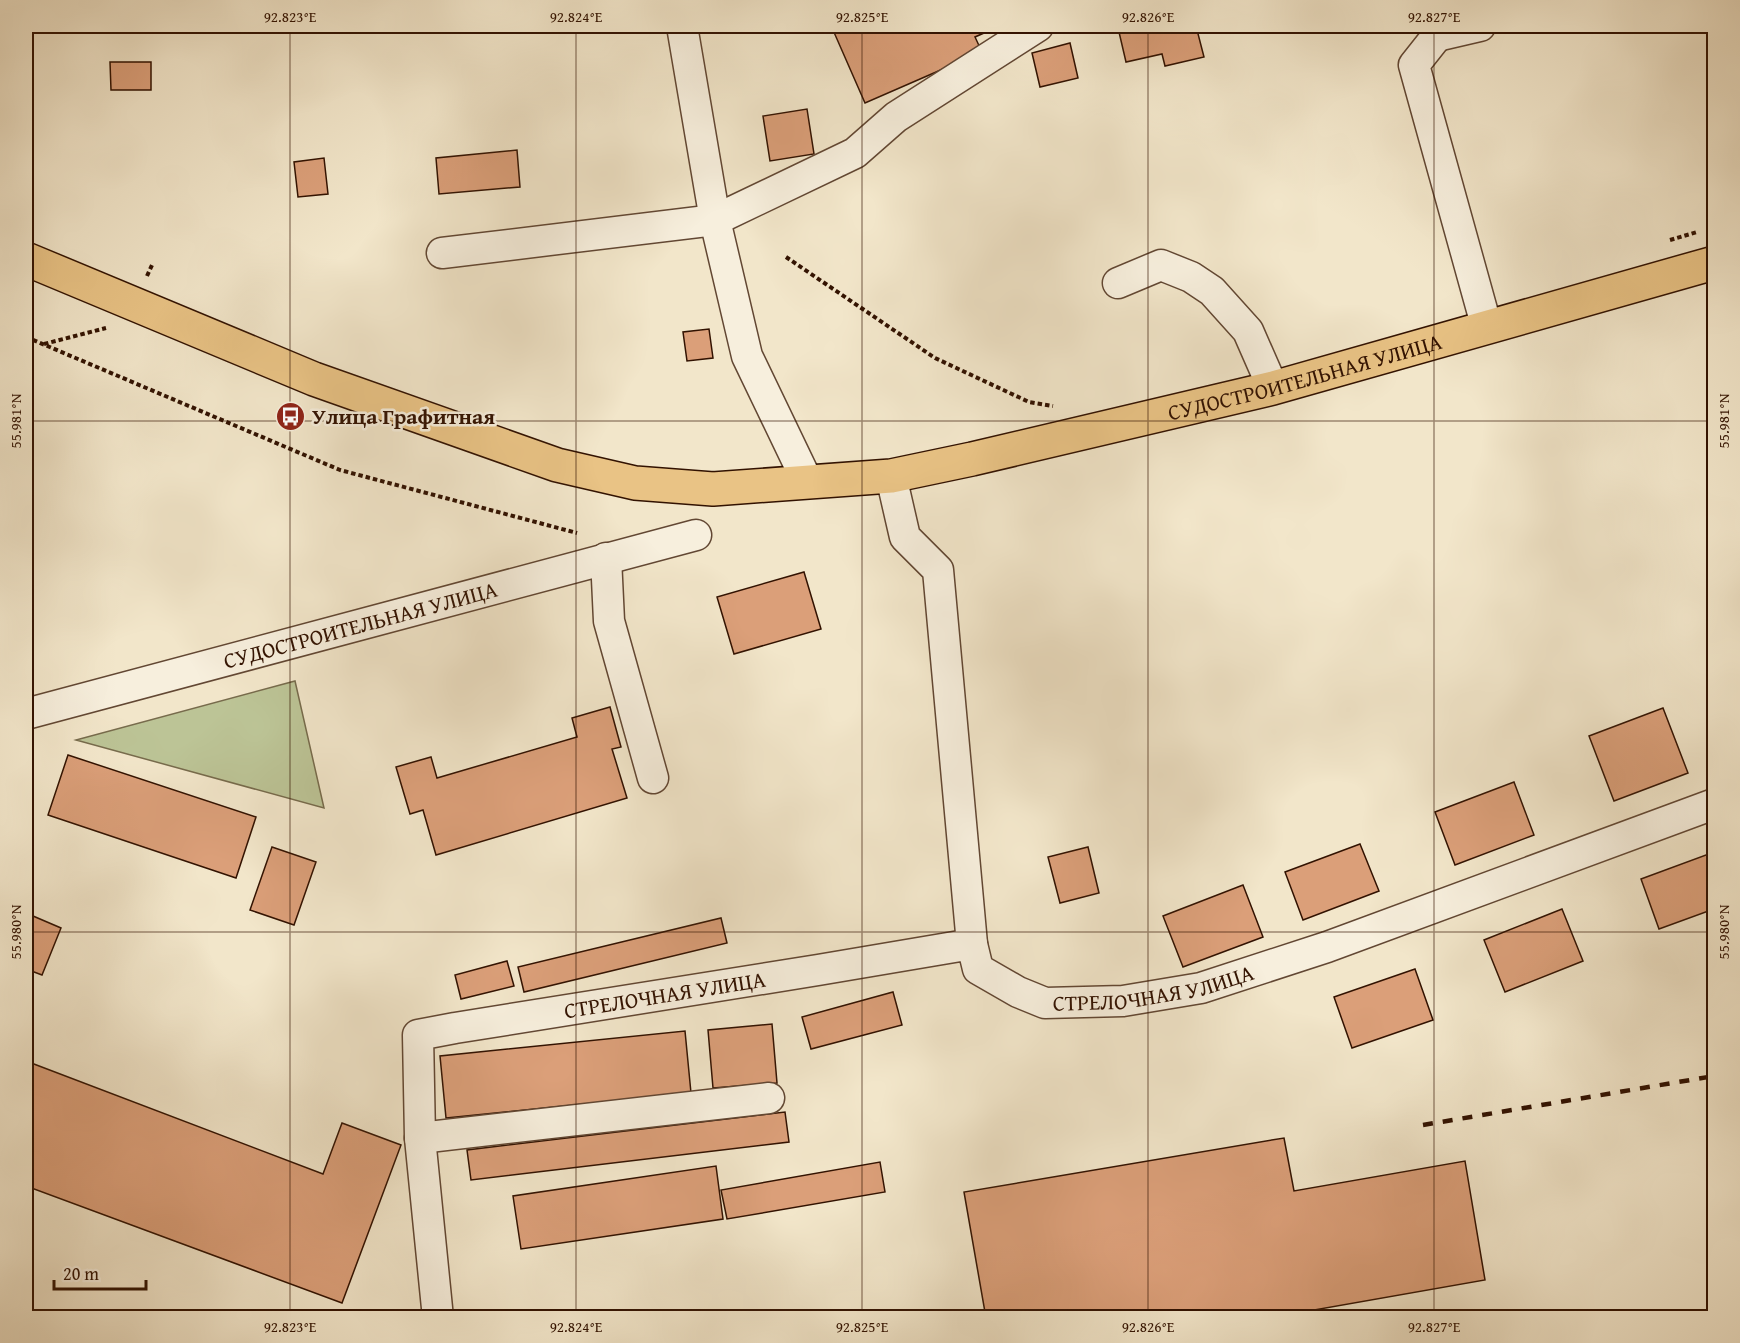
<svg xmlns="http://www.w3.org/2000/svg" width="1740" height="1343" viewBox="0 0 1740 1343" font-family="'Gentium Book Plus',serif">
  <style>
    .green { fill: #bcc496; stroke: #776b4c; stroke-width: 1.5 }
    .building { fill: #db9f79; stroke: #321201; stroke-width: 1.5 }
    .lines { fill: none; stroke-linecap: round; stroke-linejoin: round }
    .minor-casing { stroke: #624733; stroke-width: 33 }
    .major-casing { stroke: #321201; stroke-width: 36 }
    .path { stroke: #321201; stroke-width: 4; stroke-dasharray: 4.5 3; stroke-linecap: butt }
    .minor { stroke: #f7efdd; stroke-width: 30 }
    .major { stroke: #e9c385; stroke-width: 33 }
    .rail { stroke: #321201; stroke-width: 4.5; stroke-dasharray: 10 10; stroke-linecap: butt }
    .ticks { fill: none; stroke: #321201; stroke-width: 1.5; stroke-opacity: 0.45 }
    .labels { text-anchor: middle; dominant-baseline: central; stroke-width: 5; stroke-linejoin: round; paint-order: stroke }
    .street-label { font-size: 22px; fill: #321201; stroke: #f7efdd }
    .poi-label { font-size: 22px; font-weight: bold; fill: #321201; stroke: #f7efdd; text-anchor: start }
    .neatline { fill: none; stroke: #321201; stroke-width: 2 }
    .ticks-label { font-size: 15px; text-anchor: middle; fill: #321201 }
  </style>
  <rect width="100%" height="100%" fill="#f2e6ca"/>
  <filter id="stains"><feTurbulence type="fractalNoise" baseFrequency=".00333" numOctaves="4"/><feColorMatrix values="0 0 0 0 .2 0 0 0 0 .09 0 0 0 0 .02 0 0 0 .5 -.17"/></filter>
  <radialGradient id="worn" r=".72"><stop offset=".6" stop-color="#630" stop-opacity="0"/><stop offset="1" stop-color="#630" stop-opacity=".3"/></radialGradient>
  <!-- green -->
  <polygon class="green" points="295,681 324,808 76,740"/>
  <!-- building -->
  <g class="building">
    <rect x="420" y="26" width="44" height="3"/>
    <polygon points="844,26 1000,26 975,37 982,52 865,103 833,30"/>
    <polygon points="1148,26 1196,26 1204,57 1165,66 1162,54 1126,62 1119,32"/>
    <polygon points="1070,43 1078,78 1040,87 1032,53"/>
    <polygon points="110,62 151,62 151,90 111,90"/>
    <polygon points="807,109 814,154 770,161 763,116"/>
    <polygon points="517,150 520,187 439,194 436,158"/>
    <polygon points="324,158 328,194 298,197 294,162"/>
    <polygon points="709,329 713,358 687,361 683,332"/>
    <polygon points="804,572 821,629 734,654 717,597"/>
    <polygon points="610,707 621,747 612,749 627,798 436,855 423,810 410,814 396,767 431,757 437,778 577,737 572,718"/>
    <polygon points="1663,708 1688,773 1614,801 1589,736"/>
    <polygon points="68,755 256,817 236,878 48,815"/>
    <polygon points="1514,782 1534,835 1455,865 1435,812"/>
    <polygon points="1360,844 1379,891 1303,920 1285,872"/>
    <polygon points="272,847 316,862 294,925 250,910"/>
    <polygon points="1088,847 1099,893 1060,903 1048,857"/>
    <polygon points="1714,852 1714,909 1659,929 1641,879"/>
    <polygon points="1243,885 1263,937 1183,967 1163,916"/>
    <polygon points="1562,909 1583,961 1505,992 1484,940"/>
    <polygon points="26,913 61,928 42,975 26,969"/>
    <polygon points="721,918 727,943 524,992 518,967"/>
    <polygon points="507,961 514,986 461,999 455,975"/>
    <polygon points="1415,969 1433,1020 1352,1048 1334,997"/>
    <polygon points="893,992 902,1025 811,1049 802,1017"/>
    <polygon points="772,1024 777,1083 713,1088 708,1030"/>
    <polygon points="685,1031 691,1093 446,1118 440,1056"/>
    <polygon points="26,1061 323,1174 342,1123 401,1145 342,1303 26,1186"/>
    <polygon points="785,1112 789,1142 471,1180 467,1150"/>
    <polygon points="1284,1138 1294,1191 1465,1161 1485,1280 1268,1318 986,1318 964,1192"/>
    <polygon points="880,1162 885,1192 727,1219 721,1190"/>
    <polygon points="716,1166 723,1219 521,1249 513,1196"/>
  </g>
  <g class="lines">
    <defs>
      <g id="minor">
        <polyline points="682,26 715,220 747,356 808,483"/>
        <polyline points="1435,26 1437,36 1414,65 1487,328"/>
        <polyline points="1437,36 1480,26"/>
        <polyline points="442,253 715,220 855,153 896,117 1038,26"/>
        <polyline points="1118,283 1161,265 1191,277 1212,291 1248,331 1273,388"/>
        <polyline points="891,476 905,537 938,570 972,944"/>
        <polyline points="606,558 609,621 653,778"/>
        <path id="s1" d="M26,714L696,535"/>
        <polyline points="420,1138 769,1098"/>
        <path id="s2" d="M438,1318L420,1138L418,1035L455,1028L818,970L972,944L978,969L1018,992L1045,1003L1123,1001L1201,988L1327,947L1714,804"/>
      </g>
      <g id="major">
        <path id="s3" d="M26,259L314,379L557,465L635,483L713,489L891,476L972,459L1273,388L1714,263"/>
      </g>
    </defs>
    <!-- minor casing -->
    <use href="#minor" class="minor-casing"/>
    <!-- major casing -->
    <use href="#major" class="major-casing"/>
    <!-- path -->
    <g class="path">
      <polyline points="1670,240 1697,232"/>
      <polyline points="786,257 935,358 1029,402 1053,406"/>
      <polyline points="147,276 152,265"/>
      <polyline points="26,337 340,470 577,533"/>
      <polyline points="44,344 106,328"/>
    </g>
    <!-- minor -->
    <use href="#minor" class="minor"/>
    <!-- major -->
    <use href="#major" class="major"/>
    <!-- rail -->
    <polyline class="rail" points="1423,1125 1714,1076"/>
  </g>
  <!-- ticks -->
  <path class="ticks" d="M290,26V1318M576,26V1318M862,26V1318M1148,26V1318M1434,26V1318M26,421H1714M26,932H1714"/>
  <!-- icons -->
  <defs>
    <symbol id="bus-disc" viewBox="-11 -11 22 22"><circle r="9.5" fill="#8f2418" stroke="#f7efdd"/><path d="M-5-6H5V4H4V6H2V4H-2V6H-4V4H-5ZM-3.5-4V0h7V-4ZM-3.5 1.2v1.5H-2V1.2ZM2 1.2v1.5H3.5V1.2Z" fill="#fff"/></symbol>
  </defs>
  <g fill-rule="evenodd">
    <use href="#bus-disc" x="274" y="400" width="33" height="33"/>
  </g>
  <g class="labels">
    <!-- street labels -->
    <g class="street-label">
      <text stroke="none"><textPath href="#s3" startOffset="1332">СУДОСТРОИТЕЛЬНАЯ УЛИЦА</textPath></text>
      <text stroke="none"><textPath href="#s1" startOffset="346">СУДОСТРОИТЕЛЬНАЯ УЛИЦА</textPath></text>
      <text stroke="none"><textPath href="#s2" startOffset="1056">СТРЕЛОЧНАЯ УЛИЦА</textPath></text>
      <text stroke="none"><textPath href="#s2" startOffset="534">СТРЕЛОЧНАЯ УЛИЦА</textPath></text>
    </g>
    <!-- poi labels -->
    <g class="poi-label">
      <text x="312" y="416">Улица Графитная</text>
    </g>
  </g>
  <!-- margin -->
  <rect width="1740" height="1343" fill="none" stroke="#f2e6ca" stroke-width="66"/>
  <!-- scale -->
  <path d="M54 1280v9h92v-9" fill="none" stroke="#321201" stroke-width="3"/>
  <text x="63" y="1280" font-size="18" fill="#321201" stroke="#f7efdd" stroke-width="4.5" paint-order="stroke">20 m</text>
  <rect x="33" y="33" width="1674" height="1277" class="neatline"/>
  <g class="ticks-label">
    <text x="290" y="22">92.823°E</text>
    <text x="576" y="22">92.824°E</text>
    <text x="862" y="22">92.825°E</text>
    <text x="1148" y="22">92.826°E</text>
    <text x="1434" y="22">92.827°E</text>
    <text transform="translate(16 421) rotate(-90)" y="5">55.981°N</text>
    <text transform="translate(1724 421) rotate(-90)" y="5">55.981°N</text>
    <text transform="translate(16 932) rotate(-90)" y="5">55.980°N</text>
    <text transform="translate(1724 932) rotate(-90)" y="5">55.980°N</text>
    <text x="290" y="1332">92.823°E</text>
    <text x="576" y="1332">92.824°E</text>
    <text x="862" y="1332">92.825°E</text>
    <text x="1148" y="1332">92.826°E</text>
    <text x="1434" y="1332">92.827°E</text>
  </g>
  <rect width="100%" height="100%" filter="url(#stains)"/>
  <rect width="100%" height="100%" fill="url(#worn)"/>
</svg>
